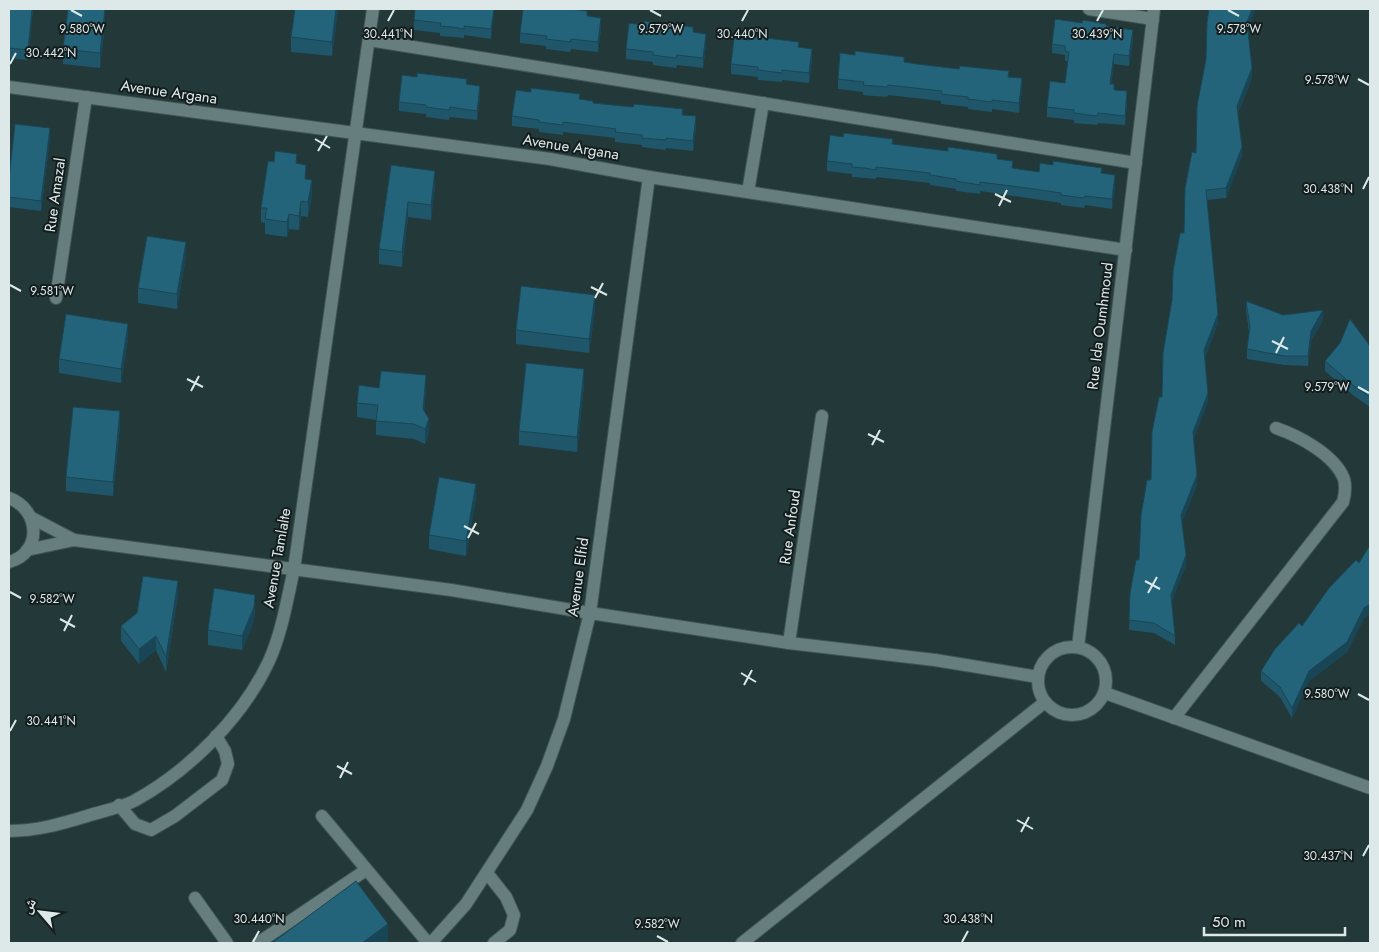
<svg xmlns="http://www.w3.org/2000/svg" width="1379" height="952" viewBox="0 0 1379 952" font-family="Jost,'Noto Naskh Arabic',sans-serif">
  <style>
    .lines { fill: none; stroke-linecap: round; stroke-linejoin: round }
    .minor-casing { stroke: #415454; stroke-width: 14 }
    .minor { stroke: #677e7e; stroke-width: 12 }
    .wall { fill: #1f566a }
    .shaded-wall { fill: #194656 }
    .building { fill: #24647b; stroke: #194656 }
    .ticks { fill: none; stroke: #dde9e9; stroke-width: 2 }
    .labels { text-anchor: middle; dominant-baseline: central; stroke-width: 4; stroke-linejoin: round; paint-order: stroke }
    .street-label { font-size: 15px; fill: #dde9e9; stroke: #141d1d }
    .ticks-label { font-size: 12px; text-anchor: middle; fill: #dde9e9; stroke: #141d1d; stroke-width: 4; stroke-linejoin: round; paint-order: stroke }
  </style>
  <rect width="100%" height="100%" fill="#233838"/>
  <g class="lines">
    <defs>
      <g id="minor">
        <polyline points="1089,9 1153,19"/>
        <polyline points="369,40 1136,163"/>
        <polyline points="9,87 550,159 649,177 1126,250"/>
        <polyline points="748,192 763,103"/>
        <polyline points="56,298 86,97"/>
        <path d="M9,498C40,509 43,553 9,562"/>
        <polyline points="32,518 74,540"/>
        <polyline points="27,550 74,540 451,590 590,613 789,643 935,660 1038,677"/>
        <polyline points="789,643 822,416"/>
        <circle cx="1072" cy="681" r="34"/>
        <polyline points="1078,647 1154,9"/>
        <polyline points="1105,693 1370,788"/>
        <path d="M1174,718L1343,502C1345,495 1346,487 1344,479C1335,455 1299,436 1276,428"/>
        <polyline points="119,805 135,824 151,830 175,816 222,780 228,764 225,751 216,736"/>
        <polyline points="322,816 428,943"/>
        <path d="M9,831C36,831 61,824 87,816C102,811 120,808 134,801C189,771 243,717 269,661C282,632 287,600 294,569L373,9"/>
        <polyline points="487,873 506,897 514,915 510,930 494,943"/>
        <polyline points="195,898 227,943"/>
        <polyline points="258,943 366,870"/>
        <polyline points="431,943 466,904 527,810 547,766 564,719 590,613 649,177"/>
        <polyline points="742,943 1045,702"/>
      </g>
    </defs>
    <!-- minor casing -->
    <use href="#minor" class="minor-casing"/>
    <!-- minor -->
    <use href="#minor" class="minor"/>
  </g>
  <!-- wall -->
  <g class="wall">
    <polygon points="9,9 33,9 28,60 9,58"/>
    <polygon points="338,9 332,56 291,52 291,37"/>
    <polygon points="494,9 491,39 464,35 464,38 453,37 440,36 440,33 414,30 414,20"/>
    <polygon points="587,16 601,28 598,52 571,49 570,52 546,49 546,46 520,43 520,33"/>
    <polygon points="105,23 100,68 63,64 63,49"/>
    <polygon points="1106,26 1133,40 1129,66 1114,64 1111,84 1114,90 1127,101 1125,125 1098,123 1097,125 1074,123 1074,120 1047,117 1047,107 1065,83 1068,61 1065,61 1065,55 1052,53 1052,44"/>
    <polygon points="1248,29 1252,78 1238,113 1242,156 1226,198 1207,200 1218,323 1205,358 1208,402 1193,440 1197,485 1182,522 1186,565 1171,603 1175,636 1175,645 1154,633 1129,630 1130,593 1139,560 1162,397 1196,153 1206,59"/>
    <polygon points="693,32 706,44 703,68 677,65 676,68 653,65 653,62 626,59 626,49"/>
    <polygon points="799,47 812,58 809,83 782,80 782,82 758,80 758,77 731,74 731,64"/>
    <polygon points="904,62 917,64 1009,77 1022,88 1019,113 992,109 992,112 968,109 968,107 941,104 941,101 888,95 887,97 863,95 863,92 838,89 838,79"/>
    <polygon points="467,84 480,96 477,120 450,117 449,120 426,117 426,114 399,111 399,102"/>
    <polygon points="531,92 580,99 593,103 683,115 696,126 693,151 666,148 666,150 642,147 642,145 615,142 615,138 563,132 563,135 539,132 539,129 512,126 512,116"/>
    <polygon points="50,138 41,211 9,207 9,178"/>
    <polygon points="893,144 997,159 1013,168 1039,172 1102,173 1115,185 1112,209 1085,205 1084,208 1061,205 1061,203 980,191 980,194 956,191 956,189 930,185 930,183 876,177 876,179 852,177 852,174 827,171 827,161"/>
    <polygon points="297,163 306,180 312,195 308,217 301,216 299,230 289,229 287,237 265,234 265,223 261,222 261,208"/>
    <polygon points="391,165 435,185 431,220 408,217 402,267 379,264 379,249"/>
    <polygon points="186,256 177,309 138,303 138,288"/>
    <polygon points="1246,301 1283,315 1323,320 1311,341 1308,366 1284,365 1247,359 1247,349 1249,332 1246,310"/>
    <polygon points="595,310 589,353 516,344 516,330"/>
    <polygon points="128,338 121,383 59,373 59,359"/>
    <polygon points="1370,346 1370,407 1354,396 1325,371 1325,361"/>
    <polygon points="584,384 577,452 519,445 519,431"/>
    <polygon points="379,388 426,389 424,411 429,434 425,444 414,439 376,435 376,420 357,417 357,403"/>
    <polygon points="120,426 113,496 66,491 66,477"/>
    <polygon points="476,498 466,556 429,549 429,535"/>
    <polygon points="1370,545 1370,614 1364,618 1347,652 1309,681 1292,718 1280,697 1261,681 1261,671 1302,626 1359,563"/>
    <polygon points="178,595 166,672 156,650 139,664 121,641 121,626"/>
    <polygon points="255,609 254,621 242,650 208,645 208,630"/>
  </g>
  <!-- shaded-wall -->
  <g class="shaded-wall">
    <polygon points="32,9 33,9 28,60 28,50"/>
    <polygon points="105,9 105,23 100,68 100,53"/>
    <polygon points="336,9 338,9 332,56 332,42"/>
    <polygon points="494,9 494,14 491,39 491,29"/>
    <polygon points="1252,9 1256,9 1247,31 1247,22"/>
    <polygon points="601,18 601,28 598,52 598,42"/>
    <polygon points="1133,30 1133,40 1129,66 1129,56"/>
    <polygon points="706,34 706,44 703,68 703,58"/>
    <polygon points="812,49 812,58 809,83 809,73"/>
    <polygon points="1114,54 1114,64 1110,94 1110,84"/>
    <polygon points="1252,68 1252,78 1237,115 1237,106"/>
    <polygon points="1022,78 1022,88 1019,113 1019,103"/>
    <polygon points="480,86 480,96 477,120 477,111"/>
    <polygon points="1127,91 1127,101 1125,125 1125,116"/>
    <polygon points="696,116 696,126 693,151 693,141"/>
    <polygon points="50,128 50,138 41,211 41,201"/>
    <polygon points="1242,147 1242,156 1226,198 1226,188"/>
    <polygon points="306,165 306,179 305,194 305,179"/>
    <polygon points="435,171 435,185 431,220 431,205"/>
    <polygon points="1115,175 1115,185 1112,209 1112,199"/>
    <polygon points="312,180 312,195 308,217 308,202"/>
    <polygon points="301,201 301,216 299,230 299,216"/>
    <polygon points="408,202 408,217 402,267 402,252"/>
    <polygon points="289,214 289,229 287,237 287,222"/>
    <polygon points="186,242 186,256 177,309 177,294"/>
    <polygon points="595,295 595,310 589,353 589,339"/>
    <polygon points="1323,310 1323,320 1311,341 1308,366 1308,356 1311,331"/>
    <polygon points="1218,314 1218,323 1204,360 1204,350"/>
    <polygon points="128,324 128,338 121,383 121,369"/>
    <polygon points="584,369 584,384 577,452 577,437"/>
    <polygon points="426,375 426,389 423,424 423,409"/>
    <polygon points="1208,393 1208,402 1193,442 1193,432"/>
    <polygon points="120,411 120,426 113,496 113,482"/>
    <polygon points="429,419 429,434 425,444 425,429"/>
    <polygon points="1197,475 1197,485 1181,525 1181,515"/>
    <polygon points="476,484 476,498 466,556 466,541"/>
    <polygon points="1186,555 1186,565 1171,605 1171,595"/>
    <polygon points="178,581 178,595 166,672 166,657"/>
    <polygon points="255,595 254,621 242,650 242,636"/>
    <polygon points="1370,604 1370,614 1364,618 1347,652 1309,681 1292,718 1292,708 1309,671 1364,608"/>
    <polygon points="156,636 156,650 139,664 139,649"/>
    <polygon points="388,924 388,943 362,943"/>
  </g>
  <!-- building -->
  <g class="building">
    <polygon points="9,9 32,9 28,50 9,48"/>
    <polygon points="68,9 105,9 100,53 63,49"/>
    <polygon points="295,9 336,9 332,42 291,37"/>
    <polygon points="415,9 494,9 491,29 464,26 464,29 453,27 440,26 441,23 414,20"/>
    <polygon points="523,9 570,9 587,11 587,16 601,18 598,42 571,39 570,42 546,39 547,36 520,33"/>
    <polygon points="1209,9 1252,9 1247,22 1252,68 1237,106 1242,147 1226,188 1206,190 1218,314 1204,350 1208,393 1193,432 1197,475 1181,515 1186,555 1171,595 1175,636 1154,623 1129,620 1130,593 1136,560 1139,560 1141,515 1147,480 1151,480 1152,432 1159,397 1162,397 1163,353 1172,300 1173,271 1180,233 1184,233 1185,188 1192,152 1196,153 1197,106 1206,59 1207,22"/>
    <polygon points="1055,19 1082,23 1083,20 1106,24 1106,26 1133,30 1129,56 1114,54 1110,84 1114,84 1114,90 1127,91 1125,116 1098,113 1097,116 1074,113 1074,110 1047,107 1050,81 1065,83 1069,52 1065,51 1065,46 1052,44"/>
    <polygon points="644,21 693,27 693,32 706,34 703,58 677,55 676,58 653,55 653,52 626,49 629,23 644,25"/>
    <polygon points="750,36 799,42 798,47 812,49 809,73 782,70 782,73 758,70 758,67 731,64 734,38 749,40"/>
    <polygon points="855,51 904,57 904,62 917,64 959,69 960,66 1009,71 1008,77 1022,78 1019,103 992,100 992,102 968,99 968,97 941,94 942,91 888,85 887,87 863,85 864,82 838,79 840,53 855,55"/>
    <polygon points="417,73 467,79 466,84 480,86 477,111 450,107 449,110 426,107 426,105 399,102 402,75 417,77"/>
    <polygon points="531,88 580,94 579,99 593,101 593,103 633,107 634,104 683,109 682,115 696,116 693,141 666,138 666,140 642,138 642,135 615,132 616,129 563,122 563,125 539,122 539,120 512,116 516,90 531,92"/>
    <polygon points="15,124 50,128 41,201 9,197 9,178"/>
    <polygon points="844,133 893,139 892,144 948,151 948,147 997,154 997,159 1013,161 1012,168 1039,172 1040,163 1053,165 1053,161 1102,168 1101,173 1115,175 1112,199 1085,196 1084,198 1061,195 1061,193 1034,189 980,182 980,185 956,181 956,179 930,175 930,173 876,167 876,170 865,168 852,167 852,164 827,161 830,135 843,137"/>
    <polygon points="275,151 297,154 296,163 306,165 305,179 312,180 308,202 301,201 299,216 289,214 287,222 265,219 267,208 261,208 268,161 274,162"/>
    <polygon points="391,165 435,171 431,205 408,202 402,252 379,249"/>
    <polygon points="147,236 186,242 177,294 138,288"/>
    <polygon points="521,286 595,295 589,339 516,330"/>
    <polygon points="1246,301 1283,315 1323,310 1311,331 1308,356 1284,356 1247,349 1250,327"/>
    <polygon points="66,314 128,324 121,369 59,359"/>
    <polygon points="1350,319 1370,346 1370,397 1354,386 1325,361 1340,343"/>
    <polygon points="526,363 584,369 577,437 519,431"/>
    <polygon points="381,371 426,375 423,409 429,419 425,429 414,424 376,421 378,405 357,403 359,385 379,388"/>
    <polygon points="73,407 120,411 113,482 66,477"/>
    <polygon points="439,477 476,484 466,541 429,535"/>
    <polygon points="1370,545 1370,604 1364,608 1347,642 1309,671 1292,708 1280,687 1261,671 1275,649 1299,623 1302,626 1329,588 1356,560 1359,563"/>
    <polygon points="143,576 178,581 166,657 156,636 139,649 121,626 137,613"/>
    <polygon points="214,588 255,595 254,607 242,636 208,630"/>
    <polygon points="356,881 388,924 362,943 272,943"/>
  </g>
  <!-- ticks -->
  <path class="ticks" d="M71,10L82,16M650,10L661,16M1228,10L1239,16M388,21L394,10M742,21L748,10M1097,21L1103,10M10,64L16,53M1358,79L1369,85M315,139L330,148M318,151L327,136M1363,189L1369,177M995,194L1011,202M999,206L1007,190M10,285L21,291M591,287L607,295M595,298L603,283M1272,341L1288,349M1276,353L1284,337M187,379L203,387M1358,387L1369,393M191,391L199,376M868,434L884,442M872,445L880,430M464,526L479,534M468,538L476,523M1145,581L1160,589M10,592L21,598M1148,593L1157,577M60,619L75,627M64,631L72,615M741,673L756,682M744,685L752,670M1358,694L1369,700M10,731L16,720M337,766L352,774M340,778L348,762M1017,820L1033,829M1021,832L1029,817M1363,856L1369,845M657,936L668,942M253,942L259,931M962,942L968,931"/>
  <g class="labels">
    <!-- street labels -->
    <g class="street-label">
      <text transform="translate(169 92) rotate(8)">Avenue Argana</text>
      <text transform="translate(571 147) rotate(9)">Avenue Argana</text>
      <text transform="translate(55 195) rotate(-82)">Rue Amazal</text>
      <text transform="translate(1100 326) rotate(-83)">Rue Ida Oumhmoud</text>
      <text transform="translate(790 527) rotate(-82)">Rue Anfoud</text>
      <text transform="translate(277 558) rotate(-80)">Avenue Tamlalte</text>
      <text transform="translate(578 577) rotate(-82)">Avenue Elfid</text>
    </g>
  </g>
  <g class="ticks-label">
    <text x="82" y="33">9.580°W</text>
    <text x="661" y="33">9.579°W</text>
    <text x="1239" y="33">9.578°W</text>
    <text x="388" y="38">30.441°N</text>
    <text x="742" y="38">30.440°N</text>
    <text x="1097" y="38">30.439°N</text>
    <text x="51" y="57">30.442°N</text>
    <text x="1327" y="84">9.578°W</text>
    <text x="1328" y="193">30.438°N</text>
    <text x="52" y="295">9.581°W</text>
    <text x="1327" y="391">9.579°W</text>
    <text x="52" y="603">9.582°W</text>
    <text x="1327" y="698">9.580°W</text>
    <text x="51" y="725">30.441°N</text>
    <text x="1328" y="860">30.437°N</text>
    <text x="259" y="923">30.440°N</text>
    <text x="968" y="923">30.438°N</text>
    <text x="657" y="928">9.582°W</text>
  </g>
  <!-- border -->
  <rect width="1379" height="952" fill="none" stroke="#dde9e9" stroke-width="20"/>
  <!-- north arrow -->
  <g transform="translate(40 912) rotate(298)" stroke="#141d1d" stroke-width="4" paint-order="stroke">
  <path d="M0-4L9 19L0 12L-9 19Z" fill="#dde9e9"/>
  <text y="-8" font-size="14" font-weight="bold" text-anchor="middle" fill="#dde9e9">ش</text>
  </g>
  <!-- scale -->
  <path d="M1204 927v8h141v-8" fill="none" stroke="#dde9e9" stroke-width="2.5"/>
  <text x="1212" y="927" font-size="15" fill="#dde9e9" stroke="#141d1d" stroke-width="4" paint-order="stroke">50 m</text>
</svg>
